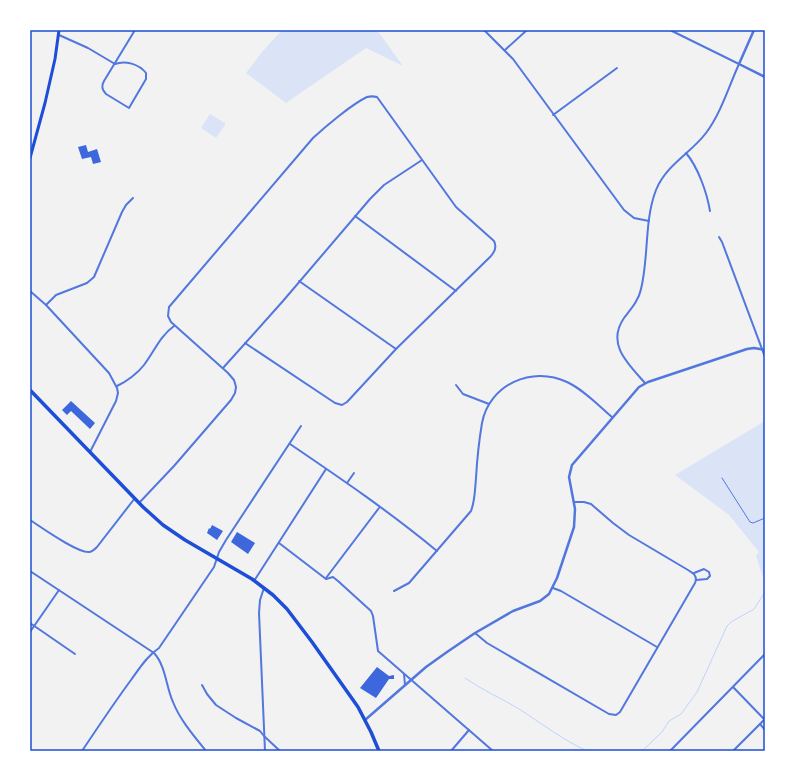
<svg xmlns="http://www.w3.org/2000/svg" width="795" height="781" viewBox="0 0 795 781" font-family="'Space Grotesk',sans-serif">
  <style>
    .green { fill: #dbe4f7 }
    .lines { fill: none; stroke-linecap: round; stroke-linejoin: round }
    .stream { stroke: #bfd3fe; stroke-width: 1 }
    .building { fill: #3d67dc }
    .service { stroke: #5277de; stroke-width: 1 }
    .minor { stroke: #5277de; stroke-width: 2 }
    .tertiary { stroke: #5277de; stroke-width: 2.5 }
    .secondary { stroke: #1d4ed8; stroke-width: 3 }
    .primary { stroke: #1d4ed8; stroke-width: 3.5 }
    .neatline { fill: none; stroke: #1d4ed8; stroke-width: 1.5 }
  </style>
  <rect width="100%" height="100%" fill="#f2f2f2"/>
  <!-- green -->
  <g class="green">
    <polygon points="282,30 377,30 403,66 366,48 286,103 246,73 262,52"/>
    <polygon points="210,114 225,123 225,125 216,138 201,128"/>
    <polygon points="765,421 765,583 756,556 759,552 729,515 675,475"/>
  </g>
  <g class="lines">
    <!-- stream -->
    <g class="stream">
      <path d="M465,678C482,690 501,698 519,709C541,723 563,740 587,751"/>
      <polyline points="642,751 662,732 669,721 681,714 697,692 727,626 731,622 754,609 765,592"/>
    </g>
  </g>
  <!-- building -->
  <g class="building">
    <polygon points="86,145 88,152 97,149 101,162 93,164 91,157 82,159 78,147"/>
    <polygon points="71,401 95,423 90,429 71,411 67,415 62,410"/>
    <polygon points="212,525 223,531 217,540 207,533 209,528 210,529"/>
    <polygon points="237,532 255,543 248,554 231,542"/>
    <polygon points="377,667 389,676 394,675 394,679 389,679 376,698 360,688"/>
  </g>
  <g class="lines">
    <!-- service -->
    <polyline class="service" points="722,478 750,522 753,523 765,518"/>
    <!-- minor -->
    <g class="minor">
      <polyline points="484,30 513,59 624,210 634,218 649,221"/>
      <polyline points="59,35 88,48 115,64"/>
      <polyline points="505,50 527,30"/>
      <path d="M115,64C125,60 139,64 146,73V79L129,108L106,94C102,90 101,86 104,81L135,30"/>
      <polyline points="553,115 617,68"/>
      <path d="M686,153C698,167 707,193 710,211"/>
      <polyline points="355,216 456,291"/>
      <polyline points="719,237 722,242 765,357"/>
      <polyline points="299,281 396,349"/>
      <polyline points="30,291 46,305 109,373 117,388 118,393 116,401 90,452"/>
      <polyline points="46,305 56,295 87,283 94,277 122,212 126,205 133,198"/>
      <polyline points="223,368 283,301 370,199 384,185 422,160"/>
      <path d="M645,383C628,364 606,344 624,318C631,309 639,300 641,289C649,257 644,221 656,190C666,165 691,153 706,133C721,113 729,86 739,64L670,30"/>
      <polyline points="456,385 463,394 489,404"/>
      <path d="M117,386C126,382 138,373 144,365C154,352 160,336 174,326"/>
      <path d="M290,444C340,478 390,512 437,551"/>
      <polyline points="347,483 354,473"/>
      <path d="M139,503L174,466L231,400L235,393L236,387L234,380L228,373L171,322L168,316L169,307L313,138C325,127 352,104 367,97C371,96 373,96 377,97L456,207L494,241C497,247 495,252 490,257L396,349L347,402L342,405L335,403L245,343"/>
      <path d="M30,520C41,527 77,553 89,552C92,552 94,550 97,547L135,498"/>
      <polyline points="279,543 326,579"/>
      <path d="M30,571L154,653C166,666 166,687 173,702C180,720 194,736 206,751"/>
      <polyline points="694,573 704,569 709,572 710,576 707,579 696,580"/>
      <polyline points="326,578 379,508"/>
      <polyline points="326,579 333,577 338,581 371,611 373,616 378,651 493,751"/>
      <polyline points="254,581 326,469"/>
      <polyline points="264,588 260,600 259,613 265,751"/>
      <polyline points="553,588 561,591 657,647"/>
      <path d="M394,591L409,583L471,511C475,501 475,489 476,478C477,460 479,441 482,423C489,385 532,365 567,382C584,390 598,405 612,417"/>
      <polyline points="30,623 75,654"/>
      <polyline points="30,632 59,590"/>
      <path d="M475,633L487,643L609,714L616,715L620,712L695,583C698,576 693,573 688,570L629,535L613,523L591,504L584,502H574"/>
      <polyline points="404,674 405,685"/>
      <polyline points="202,685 207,694 216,705 236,718 260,731 264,736 280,751"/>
      <polyline points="733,687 764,719"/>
      <polyline points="760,724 765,730"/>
      <polyline points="30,750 32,751"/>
      <path d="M82,751C98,727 114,703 131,680C139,669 147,656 159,648L214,567L219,552L226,540L301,426"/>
      <polyline points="451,751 469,730"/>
      <polyline points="670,751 765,654"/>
      <polyline points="733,751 765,719"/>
    </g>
    <!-- tertiary -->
    <g class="tertiary">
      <polyline points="754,30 739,64 765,77"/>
      <polyline points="365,720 426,667 447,652 475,633 513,611 540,601 549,594 557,578 574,527 575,509 569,477 572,465 639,387 648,382 747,349 754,348 765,350"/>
    </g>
    <!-- secondary -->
    <polyline class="secondary" points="30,158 45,103 55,59 59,30"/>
    <!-- primary -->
    <polyline class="primary" points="30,390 143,507 163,525 185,540 252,579 273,595 287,609 312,642 358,707 371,732 379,751"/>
  </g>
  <!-- border -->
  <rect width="795" height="781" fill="none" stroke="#ffffff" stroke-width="62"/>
  <rect x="31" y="31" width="733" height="719" class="neatline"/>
</svg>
